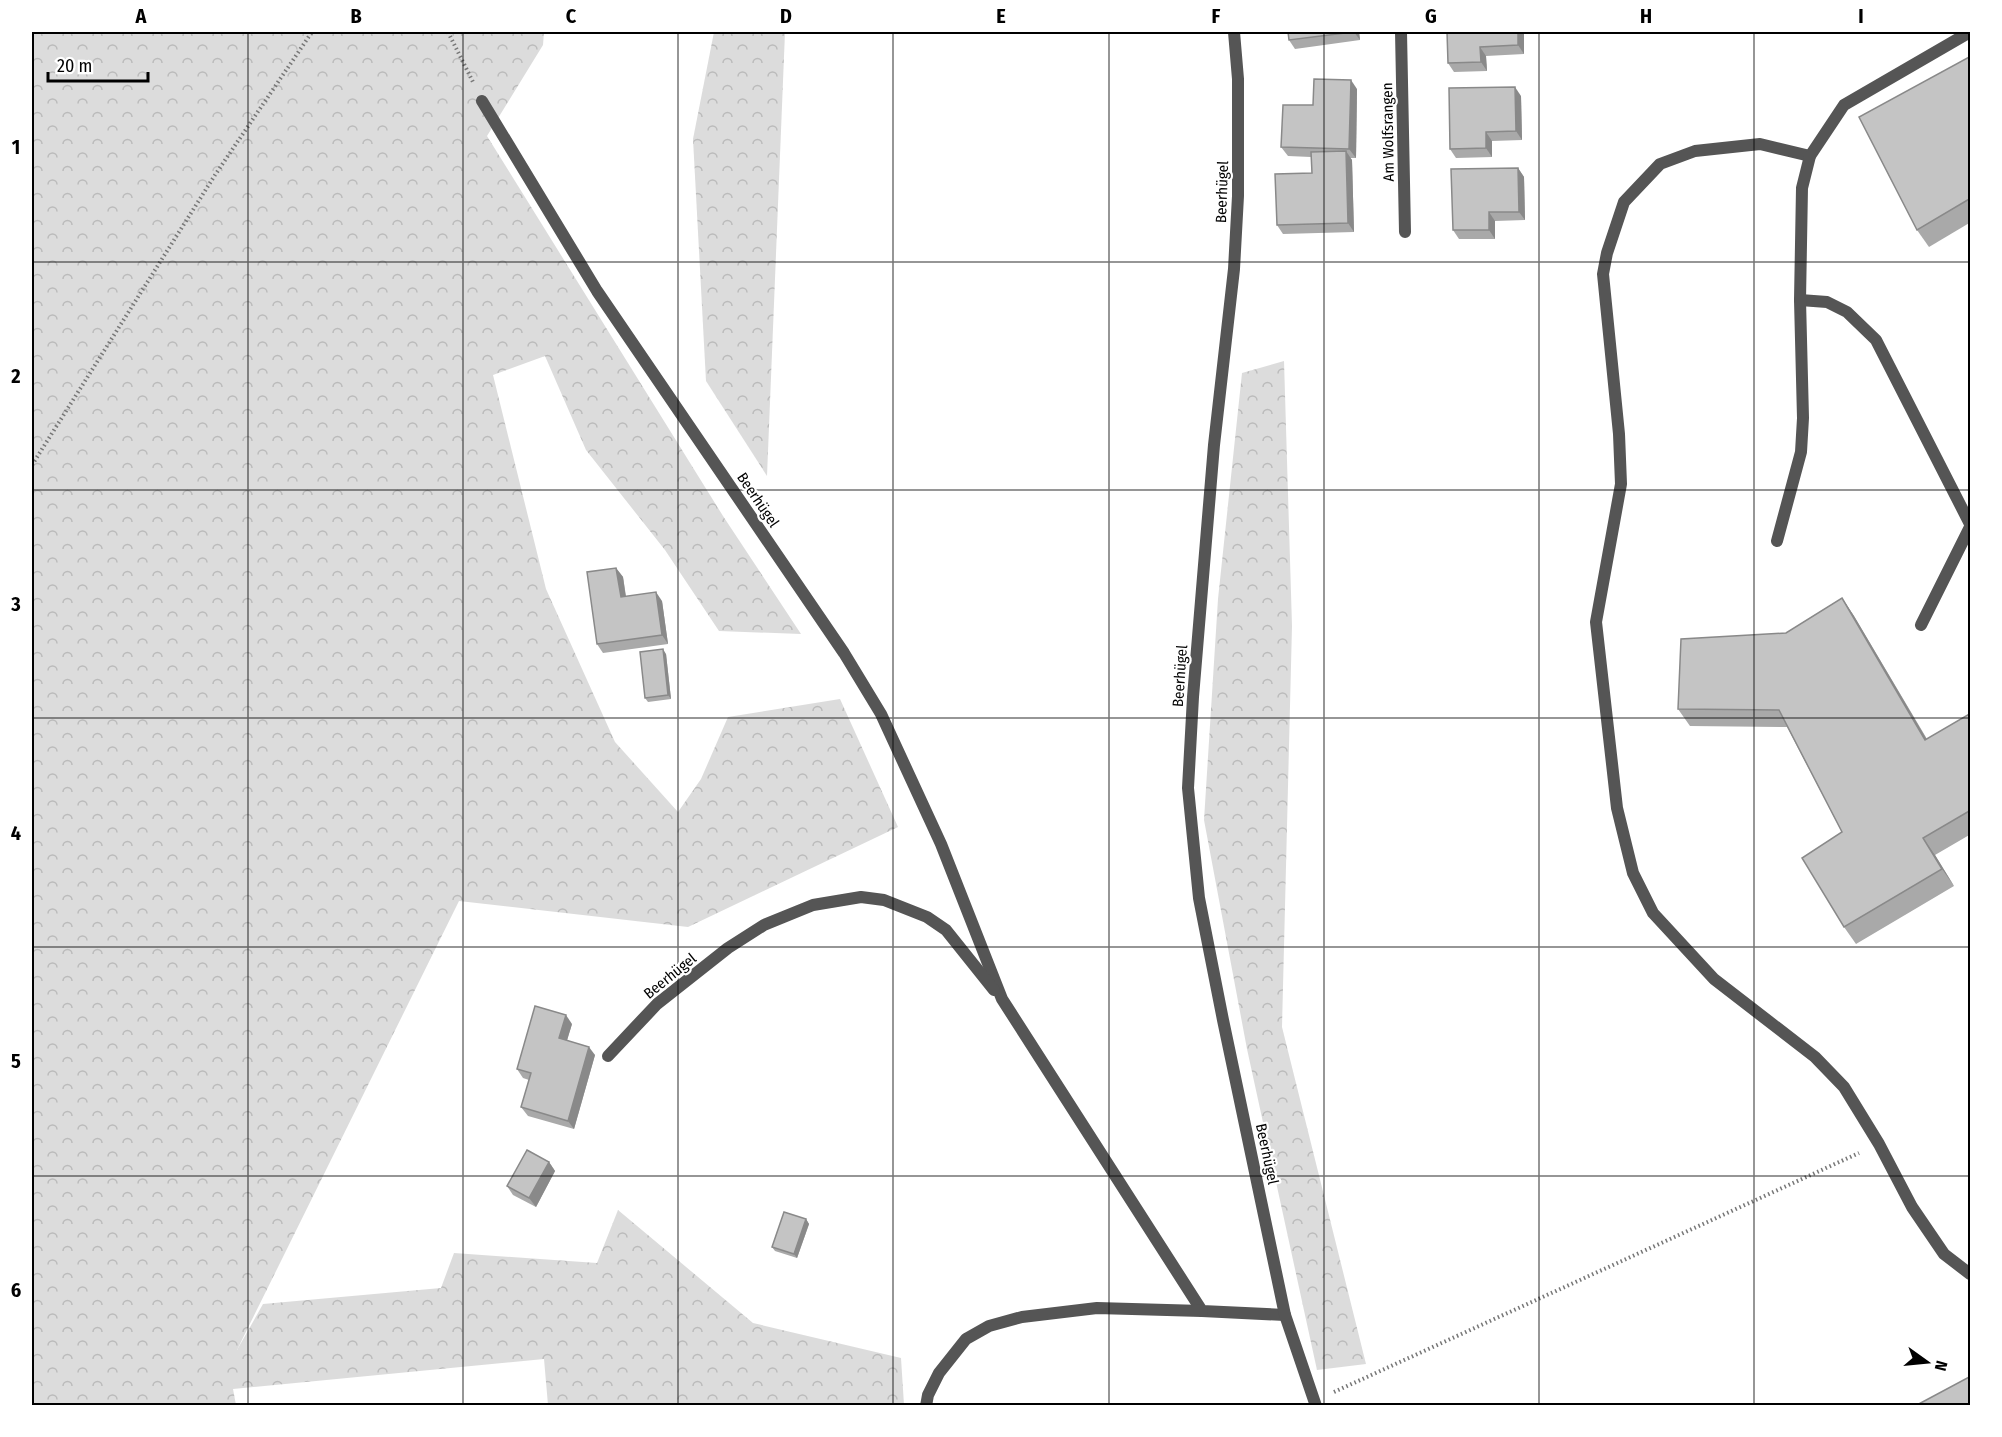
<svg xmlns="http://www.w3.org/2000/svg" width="2002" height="1437" viewBox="0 0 2002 1437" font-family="'Fira Sans Condensed',sans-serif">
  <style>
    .forest { fill: url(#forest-crowns) }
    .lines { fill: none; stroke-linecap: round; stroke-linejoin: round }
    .path { stroke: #777; stroke-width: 4; stroke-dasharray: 1.5 3; stroke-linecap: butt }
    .service { stroke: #555; stroke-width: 12 }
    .minor { stroke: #555; stroke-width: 12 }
    .wall { fill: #a9a9a9 }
    .shaded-wall { fill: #898989 }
    .building { fill: #c4c4c4; stroke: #898989; stroke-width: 1.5 }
    .grid { fill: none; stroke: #000; stroke-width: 1.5; stroke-opacity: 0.55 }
    .labels { text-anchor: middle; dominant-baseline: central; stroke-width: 4.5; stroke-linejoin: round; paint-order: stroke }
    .street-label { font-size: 15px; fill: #000; stroke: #fff }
    .neatline { fill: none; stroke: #000; stroke-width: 2 }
    .grid-label { font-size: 20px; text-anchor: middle; font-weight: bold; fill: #000 }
  </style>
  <defs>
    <pattern id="forest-crowns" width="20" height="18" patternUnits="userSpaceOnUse" patternTransform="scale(1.5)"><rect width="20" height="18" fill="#dcdcdc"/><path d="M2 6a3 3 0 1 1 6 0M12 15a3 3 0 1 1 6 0" fill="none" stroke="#bbb"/></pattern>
  </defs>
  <rect width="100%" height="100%" fill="#fff"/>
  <!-- forest -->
  <g class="forest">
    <polygon points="32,32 544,32 543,45 487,136 723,516 801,634 719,631 665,550 586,450 545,356 493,375 546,589 615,742 678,812 701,779 728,717 840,699 898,827 688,927 459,901 237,1350 263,1304 441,1288 454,1253 597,1263 618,1210 753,1323 901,1358 904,1405 548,1405 544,1359 233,1389 236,1405 32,1405"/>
    <polygon points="714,32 785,32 767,476 706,381 693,139"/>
    <polygon points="1284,361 1292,626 1282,1027 1366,1364 1317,1370 1247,1049 1204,820 1218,599 1242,373"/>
  </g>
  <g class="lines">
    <!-- path -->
    <g class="path">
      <polyline points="448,32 473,82"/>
      <polyline points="32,465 215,175 312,32"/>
      <polyline points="1334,1392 1859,1153"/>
    </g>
    <!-- service -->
    <g class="service">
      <polyline points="482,101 597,291 844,653 881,714 941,844 1002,999 1202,1311 1285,1315"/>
      <polyline points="1810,156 1760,144 1695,151 1660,164 1624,202 1607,253 1603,274 1619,434 1621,484 1596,622 1617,808 1633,873 1653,913 1714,979 1815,1057 1844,1087 1879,1144 1912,1207 1944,1254 1970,1274"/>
      <polyline points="1800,300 1827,302 1847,312 1876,340 1970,524"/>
      <polyline points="1777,541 1801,452 1803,418 1800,300 1802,188 1810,156 1844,105 1970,32"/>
      <polyline points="1921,625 1970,527"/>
      <polyline points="608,1056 657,1004 728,948 764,925 813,905 861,897 884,900 927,917 946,930 994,990"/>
      <polyline points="926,1406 928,1395 939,1373 966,1339 989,1326 1022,1317 1097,1308 1202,1311"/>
    </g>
    <!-- minor -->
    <g class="minor">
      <polyline points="1234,32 1238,79 1238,196 1234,269 1214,445 1193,697 1188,788 1199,898 1223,1020 1285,1315 1316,1406"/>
      <polyline points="1401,32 1405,232"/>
    </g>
  </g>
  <!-- wall -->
  <g class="wall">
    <polygon points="1288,32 1359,32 1360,40 1295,49 1289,40"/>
    <polygon points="1447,32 1524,32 1524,54 1486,56 1487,71 1454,72 1448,63"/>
    <polygon points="1971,56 1971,222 1929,247 1917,230"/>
    <polygon points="1357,89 1356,158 1350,158 1352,160 1354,232 1283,234 1277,225 1312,173 1311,157 1288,156 1281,147 1313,105"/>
    <polygon points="1521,96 1522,140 1492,141 1492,157 1456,158 1450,149"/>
    <polygon points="1518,168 1524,177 1525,220 1495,221 1495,239 1459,239 1453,230"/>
    <polygon points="616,568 623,577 626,596 662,601 668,644 603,653 597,644"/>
    <polygon points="1842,598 1854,616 1927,739 1971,713 1971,834 1935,855 1954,886 1856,944 1844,927 1842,832 1787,727 1690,726 1678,709 1786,633"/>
    <polygon points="666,654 671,699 648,702 645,698"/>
    <polygon points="572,1024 567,1040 595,1055 574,1129 528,1116 521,1107 529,1080 523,1078 517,1069"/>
    <polygon points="549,1162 555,1171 536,1207 513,1195 507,1186"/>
    <polygon points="806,1219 809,1224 797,1258 775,1251 772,1247"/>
  </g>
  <!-- shaded-wall -->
  <g class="shaded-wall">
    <polygon points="1354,32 1359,32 1360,40"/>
    <polygon points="1518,32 1524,32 1524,54 1518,45"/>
    <polygon points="1480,47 1486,56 1487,71 1481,62"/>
    <polygon points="1351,80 1357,89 1356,158 1349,149"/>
    <polygon points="1515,87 1521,96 1522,140 1516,131"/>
    <polygon points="1486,132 1492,141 1492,157 1486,148"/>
    <polygon points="1346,151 1352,160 1354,232 1348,223"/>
    <polygon points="1518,168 1524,177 1525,220 1519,212"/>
    <polygon points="1489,212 1495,221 1495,239 1489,230"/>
    <polygon points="616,568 623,577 627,606 621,597"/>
    <polygon points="656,592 662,601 668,644 662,635"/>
    <polygon points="1842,598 1854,616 1937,757 1925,740"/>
    <polygon points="663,649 666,654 671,699 668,695"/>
    <polygon points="1923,838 1935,855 1954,886 1942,869"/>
    <polygon points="566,1015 572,1024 565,1047 559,1038"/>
    <polygon points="589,1047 595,1055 574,1129 568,1121"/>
    <polygon points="549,1162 555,1171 536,1207 529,1198"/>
    <polygon points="806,1219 809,1224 797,1258 794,1254"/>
  </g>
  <!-- building -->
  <g class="building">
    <polygon points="1288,32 1353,32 1289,40"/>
    <polygon points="1447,32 1518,32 1518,45 1480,47 1481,62 1448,63"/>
    <polygon points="1971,56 1971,198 1917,230 1859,117"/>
    <polygon points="1314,79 1351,80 1349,149 1281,147 1283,105 1313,105"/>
    <polygon points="1515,87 1516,131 1486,132 1486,148 1450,149 1449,88"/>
    <polygon points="1346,151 1348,223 1277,225 1275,174 1312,173 1311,152"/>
    <polygon points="1518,168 1519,212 1489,212 1489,230 1453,230 1451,169"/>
    <polygon points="616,568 621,597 656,592 662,635 597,644 587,572"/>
    <polygon points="1842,598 1925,740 1971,713 1971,810 1923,838 1942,869 1844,927 1802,858 1842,832 1779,710 1678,709 1681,639 1786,633"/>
    <polygon points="663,649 668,695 645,698 640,652"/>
    <polygon points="535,1006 566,1015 559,1038 589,1047 568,1121 521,1107 531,1073 517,1069"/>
    <polygon points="527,1150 549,1162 529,1198 507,1186"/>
    <polygon points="784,1212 806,1219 794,1254 772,1247"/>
    <polygon points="1971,1376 1971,1406 1915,1406"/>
  </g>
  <!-- grid -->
  <path class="grid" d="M248,32V1406M463,32V1406M678,32V1406M893,32V1406M1109,32V1406M1324,32V1406M1539,32V1406M1754,32V1406M32,262H1970M32,490H1970M32,718H1970M32,947H1970M32,1176H1970"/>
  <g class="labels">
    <!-- street labels -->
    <g class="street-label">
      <text transform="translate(1388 132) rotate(-91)">Am Wolfsrangen</text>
      <text transform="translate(1222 192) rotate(-88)">Beerhügel</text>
      <text transform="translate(758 500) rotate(56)">Beerhügel</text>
      <text transform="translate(1180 676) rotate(-86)">Beerhügel</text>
      <text transform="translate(670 976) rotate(-39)">Beerhügel</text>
      <text transform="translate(1267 1154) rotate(78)">Beerhügel</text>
    </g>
  </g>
  <!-- border -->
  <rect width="2002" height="1437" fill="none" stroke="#ffffff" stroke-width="66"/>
  <!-- north arrow -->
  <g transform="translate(1927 1362) rotate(105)" stroke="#ffffff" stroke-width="4.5" paint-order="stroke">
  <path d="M0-4.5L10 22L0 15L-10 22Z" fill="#000000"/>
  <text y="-9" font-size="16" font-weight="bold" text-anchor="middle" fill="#000000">N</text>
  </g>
  <!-- scale -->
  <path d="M48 72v9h100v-9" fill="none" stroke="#000000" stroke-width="3"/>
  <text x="57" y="72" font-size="18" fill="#000000" stroke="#ffffff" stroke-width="4.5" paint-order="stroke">20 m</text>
  <rect x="33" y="33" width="1936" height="1371" class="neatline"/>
  <g class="grid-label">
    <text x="141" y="23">A</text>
    <text x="356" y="23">B</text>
    <text x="571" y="23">C</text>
    <text x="786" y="23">D</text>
    <text x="1001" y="23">E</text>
    <text x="1216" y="23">F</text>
    <text x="1431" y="23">G</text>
    <text x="1646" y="23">H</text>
    <text x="1861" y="23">I</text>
    <text x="16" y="154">1</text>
    <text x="16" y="383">2</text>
    <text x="16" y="611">3</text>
    <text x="16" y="840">4</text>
    <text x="16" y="1068">5</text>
    <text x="16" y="1297">6</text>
  </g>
</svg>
